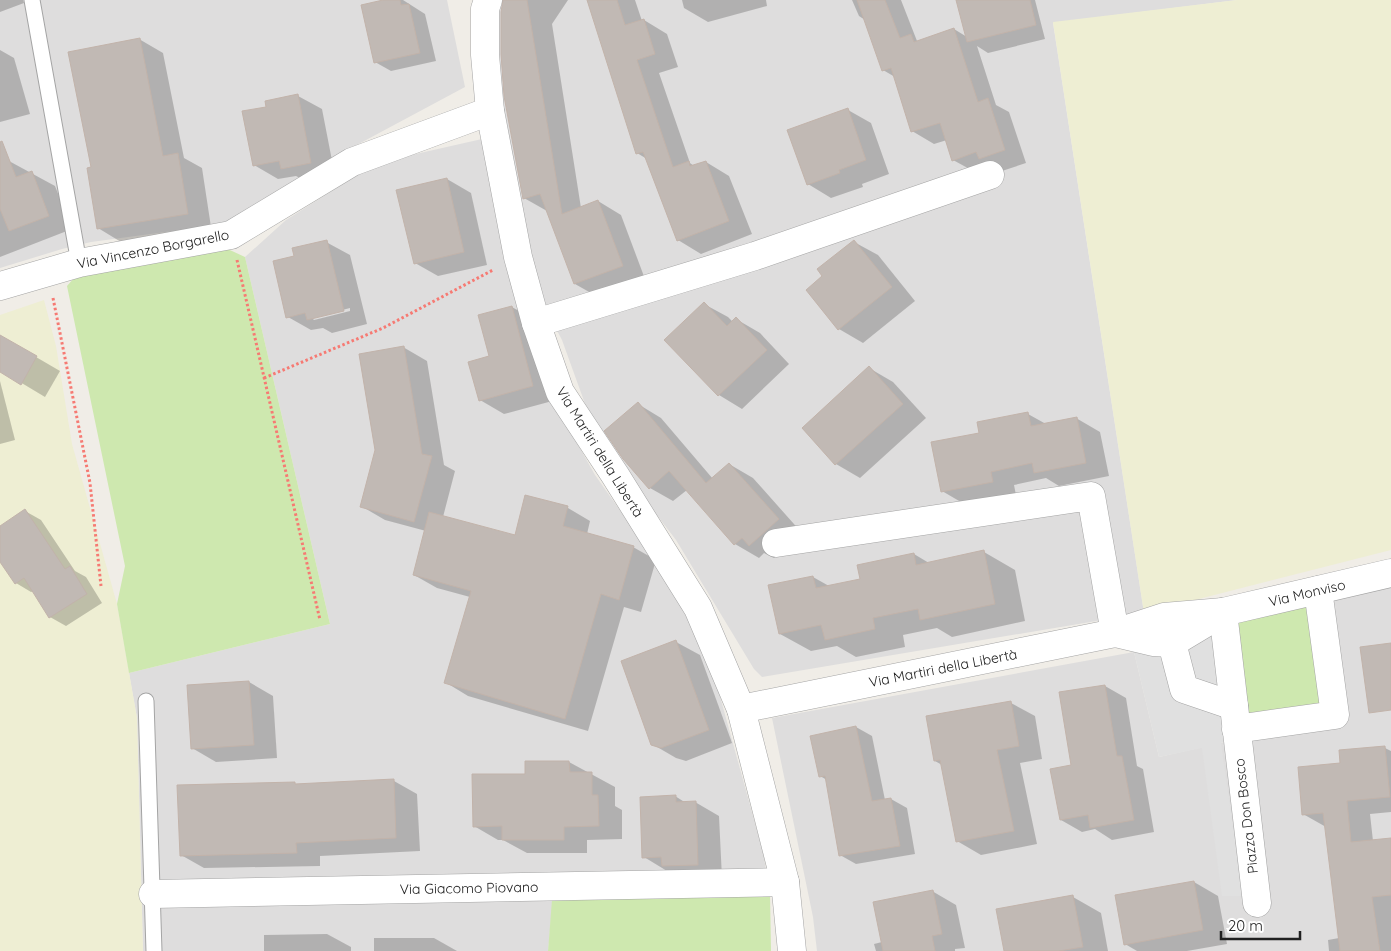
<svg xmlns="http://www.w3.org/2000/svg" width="1391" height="951" viewBox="0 0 1391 951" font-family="Quicksand,sans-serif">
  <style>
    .residential { fill: #dedddd }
    .farmland { fill: #eeeed3 }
    .grass { fill: #cee8af }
    .parking { fill: #e0e0e0 }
    .shadow { fill: #0003; fill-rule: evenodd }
    .building { fill: #c1b9b4; stroke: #c2b3aa }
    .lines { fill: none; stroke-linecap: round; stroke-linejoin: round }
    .lane-casing { stroke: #a4a4a4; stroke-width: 17 }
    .street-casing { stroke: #a4a4a4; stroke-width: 29 }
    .path { stroke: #f67a73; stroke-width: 3; stroke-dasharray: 2.5 2.5; stroke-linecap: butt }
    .lane { stroke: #fff; stroke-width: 15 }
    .street { stroke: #fff; stroke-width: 28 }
    .labels { text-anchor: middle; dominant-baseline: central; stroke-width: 4.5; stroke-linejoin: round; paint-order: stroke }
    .street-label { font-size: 14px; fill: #202020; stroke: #fff }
  </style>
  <rect width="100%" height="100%" fill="#f0ede7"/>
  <!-- residential -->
  <g class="residential">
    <polygon points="0,0 447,0 465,87 353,147 225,224 91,242 62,249 0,268"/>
    <polygon points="494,0 1237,0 1053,23 1144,613 762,677 754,669 676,540 597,437 562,340 544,306 516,203 488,10"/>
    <polygon points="482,139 540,377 595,475 677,591 716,682 763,852 770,894 553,900 548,951 143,951 137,718 129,673 330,624 245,257 286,220 376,163"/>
    <polygon points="1391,583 1391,951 817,951 813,917 772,718 1134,652 1159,757 1256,735 1241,615"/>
  </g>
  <!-- farmland -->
  <g class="farmland">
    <polygon points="1237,0 1391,0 1391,550 1144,613 1053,22"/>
    <polygon points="44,300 56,346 72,444 117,604 137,718 143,951 0,951 0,315"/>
  </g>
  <!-- grass -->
  <g class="grass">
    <polygon points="219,245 245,257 330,624 129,673 117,604 125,566 67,286 75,277"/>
    <polygon points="1318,590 1335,715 1236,729 1223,612"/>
    <polygon points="770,894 771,951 548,951 552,900"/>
  </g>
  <!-- parking -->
  <polygon class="parking" points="1214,623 1229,741 1221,743 1243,896 1222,896 1202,748 1159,757 1134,652 1188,642"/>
  <!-- shadow -->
  <g class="shadow">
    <polygon points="0,0 23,0 24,3 0,12"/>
    <polygon points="389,0 403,0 425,14 436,61 391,71 375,62"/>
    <polygon points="504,0 568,0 552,24 581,208 598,201 621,215 645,279 598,297 575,284 547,211 524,198"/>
    <polygon points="589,0 635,0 642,21 644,20 667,34 678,67 659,73 690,163 694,166 706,162 729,176 752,234 701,254 678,240 647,159 637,153"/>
    <polygon points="682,0 766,0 767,6 708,22 684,8"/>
    <polygon points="852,0 901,0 933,82 954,29 967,37 957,0 1035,0 1045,39 988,53 977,46 996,105 1009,112 1026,163 1002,171 975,172 953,160 947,140 934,144 912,131 895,77 883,70 865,20 859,16"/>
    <polygon points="139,39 163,53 184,158 202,168 211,227 121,242 98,228"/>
    <polygon points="0,50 14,58 30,114 0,122"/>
    <polygon points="298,96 322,109 335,176 306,181 296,176 278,179 254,165 268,108"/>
    <polygon points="848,110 871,123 889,174 862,184 863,187 831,198 808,184"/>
    <polygon points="9,161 55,186 72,229 0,257 0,165"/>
    <polygon points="447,179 471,193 487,265 438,276 415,263"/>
    <path d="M326,242L350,255L367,324L332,333L323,328L311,330L288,317L296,257ZM350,308V311L314,320L312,318Z"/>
    <polygon points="854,242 878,255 915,301 863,343 839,329 824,276"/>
    <polygon points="704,304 728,317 733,322 736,319 760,333 789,364 742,409 719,395"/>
    <polygon points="512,307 536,321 556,400 504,414 480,400 491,357"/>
    <polygon points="0,336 60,371 45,397 0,370"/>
    <polygon points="403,347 427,361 444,465 455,471 443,517 515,536 526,497 568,508 590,521 587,534 633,547 656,560 641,612 624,607 588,731 468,696 445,682 470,597 437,588 414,575 426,531 385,520 361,506"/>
    <polygon points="869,368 893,382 926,418 860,478 836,464 803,428"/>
    <polygon points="0,381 15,440 0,444"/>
    <polygon points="638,404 661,418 713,479 729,464 753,478 802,533 774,558 764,553 759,558 735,544 687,490 673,501 650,488"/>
    <polygon points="1028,414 1046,424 1076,418 1100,432 1109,476 1059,486 1046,478 1014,485 1016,495 966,505 942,491 981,434"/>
    <polygon points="25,511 41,520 75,571 86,577 102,603 66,626 50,617 34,591 31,592 16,583 0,560 0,528"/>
    <polygon points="984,552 1015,570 1025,621 952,637 937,628 903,635 905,647 856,657 837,646 811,651 780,634 813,577 829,586 861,580 914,554 929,563"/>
    <polygon points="676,642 700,655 732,743 686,761 676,758 652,744"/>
    <polygon points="249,682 273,696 277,758 216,762 192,748 188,686"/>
    <polygon points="1105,686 1126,698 1137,766 1143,769 1154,832 1112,840 1095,829 1082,832 1061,820 1072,766"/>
    <polygon points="1011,703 1035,716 1042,759 1020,763 1037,844 981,855 957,841 942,765 935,761"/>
    <polygon points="856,727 872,736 885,800 891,799 907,808 915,854 856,864 840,855 827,780 820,776"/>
    <polygon points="1385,748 1391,751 1391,812 1370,814 1373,841 1391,839 1391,951 1329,951 1328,940 1339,938 1326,827 1303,814 1341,764"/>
    <polygon points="569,762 615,787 615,806 622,810 622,839 587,840 587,853 527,853 503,840 498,840 474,826 526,775"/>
    <polygon points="394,781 417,794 420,851 320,856 320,866 204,868 181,855 294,783 297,785"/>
    <polygon points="675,796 686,803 695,802 719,816 722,878 667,871 644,857"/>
    <polygon points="1194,882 1218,896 1227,944 1187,951 1137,951 1125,944"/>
    <polygon points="932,891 956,905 965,948 955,949 955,951 876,951 874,944 882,942"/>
    <polygon points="1073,897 1101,913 1108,951 1005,951"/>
    <polygon points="327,934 351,947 351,951 264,951 264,935"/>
    <polygon points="374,938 434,938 457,951 374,951"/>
  </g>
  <!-- building -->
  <g class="building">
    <polygon points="383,0 400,0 401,5 409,4 420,53 374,63 361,5"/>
    <polygon points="503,0 527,0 562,214 598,200 623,266 574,284 540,194 523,199 504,96 501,54 501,12"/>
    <polygon points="587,0 617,0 625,25 644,19 655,54 637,60 673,167 689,161 690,166 706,161 729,221 677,241 643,152 636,154"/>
    <polygon points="857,0 885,0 900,38 911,34 914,42 954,28 978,102 988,98 1005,150 979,159 976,152 952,161 940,123 911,132 891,68 882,71"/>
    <polygon points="956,0 1030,0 1036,25 967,42"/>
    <polygon points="140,38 163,156 178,153 188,214 97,229 87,168 91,167 68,52"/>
    <polygon points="298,94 311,163 281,169 279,161 253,166 242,111 266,107 265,101"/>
    <polygon points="848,108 866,160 839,170 840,173 807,185 787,130"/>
    <polygon points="2,141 16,177 32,171 49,216 9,231 0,209 0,142"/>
    <polygon points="447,178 464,252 414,264 396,190"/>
    <polygon points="327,240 344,311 307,320 305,313 286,318 273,261 294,256 292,248"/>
    <polygon points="854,240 892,287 838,330 806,290 822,276 817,269"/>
    <polygon points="704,302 727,326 736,317 767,350 718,396 664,340"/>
    <polygon points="512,306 533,386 479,401 468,362 489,356 478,315"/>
    <polygon points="0,335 37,356 21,385 0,372"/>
    <polygon points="404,346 422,454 432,456 414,522 360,507 375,450 359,354"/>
    <polygon points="869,366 903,404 835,465 802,428"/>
    <polygon points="638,402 706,483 729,463 779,519 749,546 742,538 734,545 669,471 649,489 623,459 604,431"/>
    <polygon points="1028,412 1031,426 1077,417 1086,463 1034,473 1032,463 991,472 993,482 941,492 931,442 979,433 977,422"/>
    <polygon points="525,495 568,506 563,526 634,546 619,600 601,594 565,719 444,683 471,591 413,575 429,512 515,535"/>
    <polygon points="25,509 65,569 70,566 87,594 49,618 24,578 15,584 0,562 0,526"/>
    <polygon points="984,550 995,604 920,620 918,609 873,618 875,629 825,640 821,625 779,634 768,585 813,576 816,588 860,579 857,565 914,553 916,565"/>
    <polygon points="676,640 709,730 661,748 651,745 621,661"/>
    <polygon points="1391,643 1391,710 1369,713 1360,647"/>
    <polygon points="249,681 254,745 191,749 187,685"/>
    <polygon points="1105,685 1117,756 1122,756 1134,820 1090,828 1088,815 1060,820 1050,769 1071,765 1059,692"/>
    <polygon points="1011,701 1019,746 997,750 1014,831 956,842 940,760 934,761 926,716"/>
    <polygon points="856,726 872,801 891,798 900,846 839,856 825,776 819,777 810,736"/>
    <polygon points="1385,746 1390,797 1347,801 1351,842 1391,838 1391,895 1372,897 1380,951 1340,951 1323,813 1302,815 1298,767 1340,763 1339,750"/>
    <polygon points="525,761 569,761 570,772 592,772 592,795 598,795 599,826 564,827 564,840 502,840 502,826 473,827 472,774 525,774"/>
    <polygon points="394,779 396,838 296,843 297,853 180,856 177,785 295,782 295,784"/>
    <polygon points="676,795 676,802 696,801 698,865 662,866 661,857 642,858 640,797"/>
    <polygon points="1194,881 1203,930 1124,945 1115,895"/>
    <polygon points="933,890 942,934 932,936 935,951 883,951 873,902"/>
    <polygon points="1073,895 1083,947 1059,951 1004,951 996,909"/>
  </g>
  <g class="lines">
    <defs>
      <g id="lane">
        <polyline points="32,0 79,263"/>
        <polyline points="146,701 154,951"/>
      </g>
      <g id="street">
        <polyline points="488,0 485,9 485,55 490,111 518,257 536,323 560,392 615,475 698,608 741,709 785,882 792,951"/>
        <polyline points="0,286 79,263 231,235 352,162 490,111"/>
        <polyline points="536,323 755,256 990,175"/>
        <polyline points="776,543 1091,496 1115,633"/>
        <polyline points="1223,612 1257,903"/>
        <polyline points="1115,633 1153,642 1172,643 1217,616"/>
        <polyline points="1172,643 1184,689 1234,706"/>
        <polyline points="741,709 1115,633 1164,617 1223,612 1391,573"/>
        <polyline points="1236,729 1335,715 1318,590"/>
        <polyline points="153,894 785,882"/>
      </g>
    </defs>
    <!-- lane casing -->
    <use href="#lane" class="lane-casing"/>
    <!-- street casing -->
    <use href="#street" class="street-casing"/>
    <!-- path -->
    <g class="path">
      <polyline points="237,260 320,620"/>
      <polyline points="53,298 90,483 101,586"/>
      <polyline points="264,378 383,328 493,270"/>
    </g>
    <!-- lane -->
    <use href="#lane" class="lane"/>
    <!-- street -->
    <use href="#street" class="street"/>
  </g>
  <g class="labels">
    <!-- street labels -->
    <g class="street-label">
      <text transform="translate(153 249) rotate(-11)">Via Vincenzo Borgarello</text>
      <text transform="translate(600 452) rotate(58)">Via Martiri della Libertà</text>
      <text transform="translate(1307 593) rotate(-13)">Via Monviso</text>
      <text transform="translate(943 668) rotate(-11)">Via Martiri della Libertà</text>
      <text transform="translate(1246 816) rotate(-97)">Piazza Don Bosco</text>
      <text transform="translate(469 888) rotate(-1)">Via Giacomo Piovano</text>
    </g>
  </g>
  <!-- scale -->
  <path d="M1221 931v8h79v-8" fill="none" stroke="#202020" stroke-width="2.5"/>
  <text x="1228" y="931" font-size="15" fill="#202020" stroke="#ffffff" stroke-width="4" paint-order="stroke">20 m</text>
</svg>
